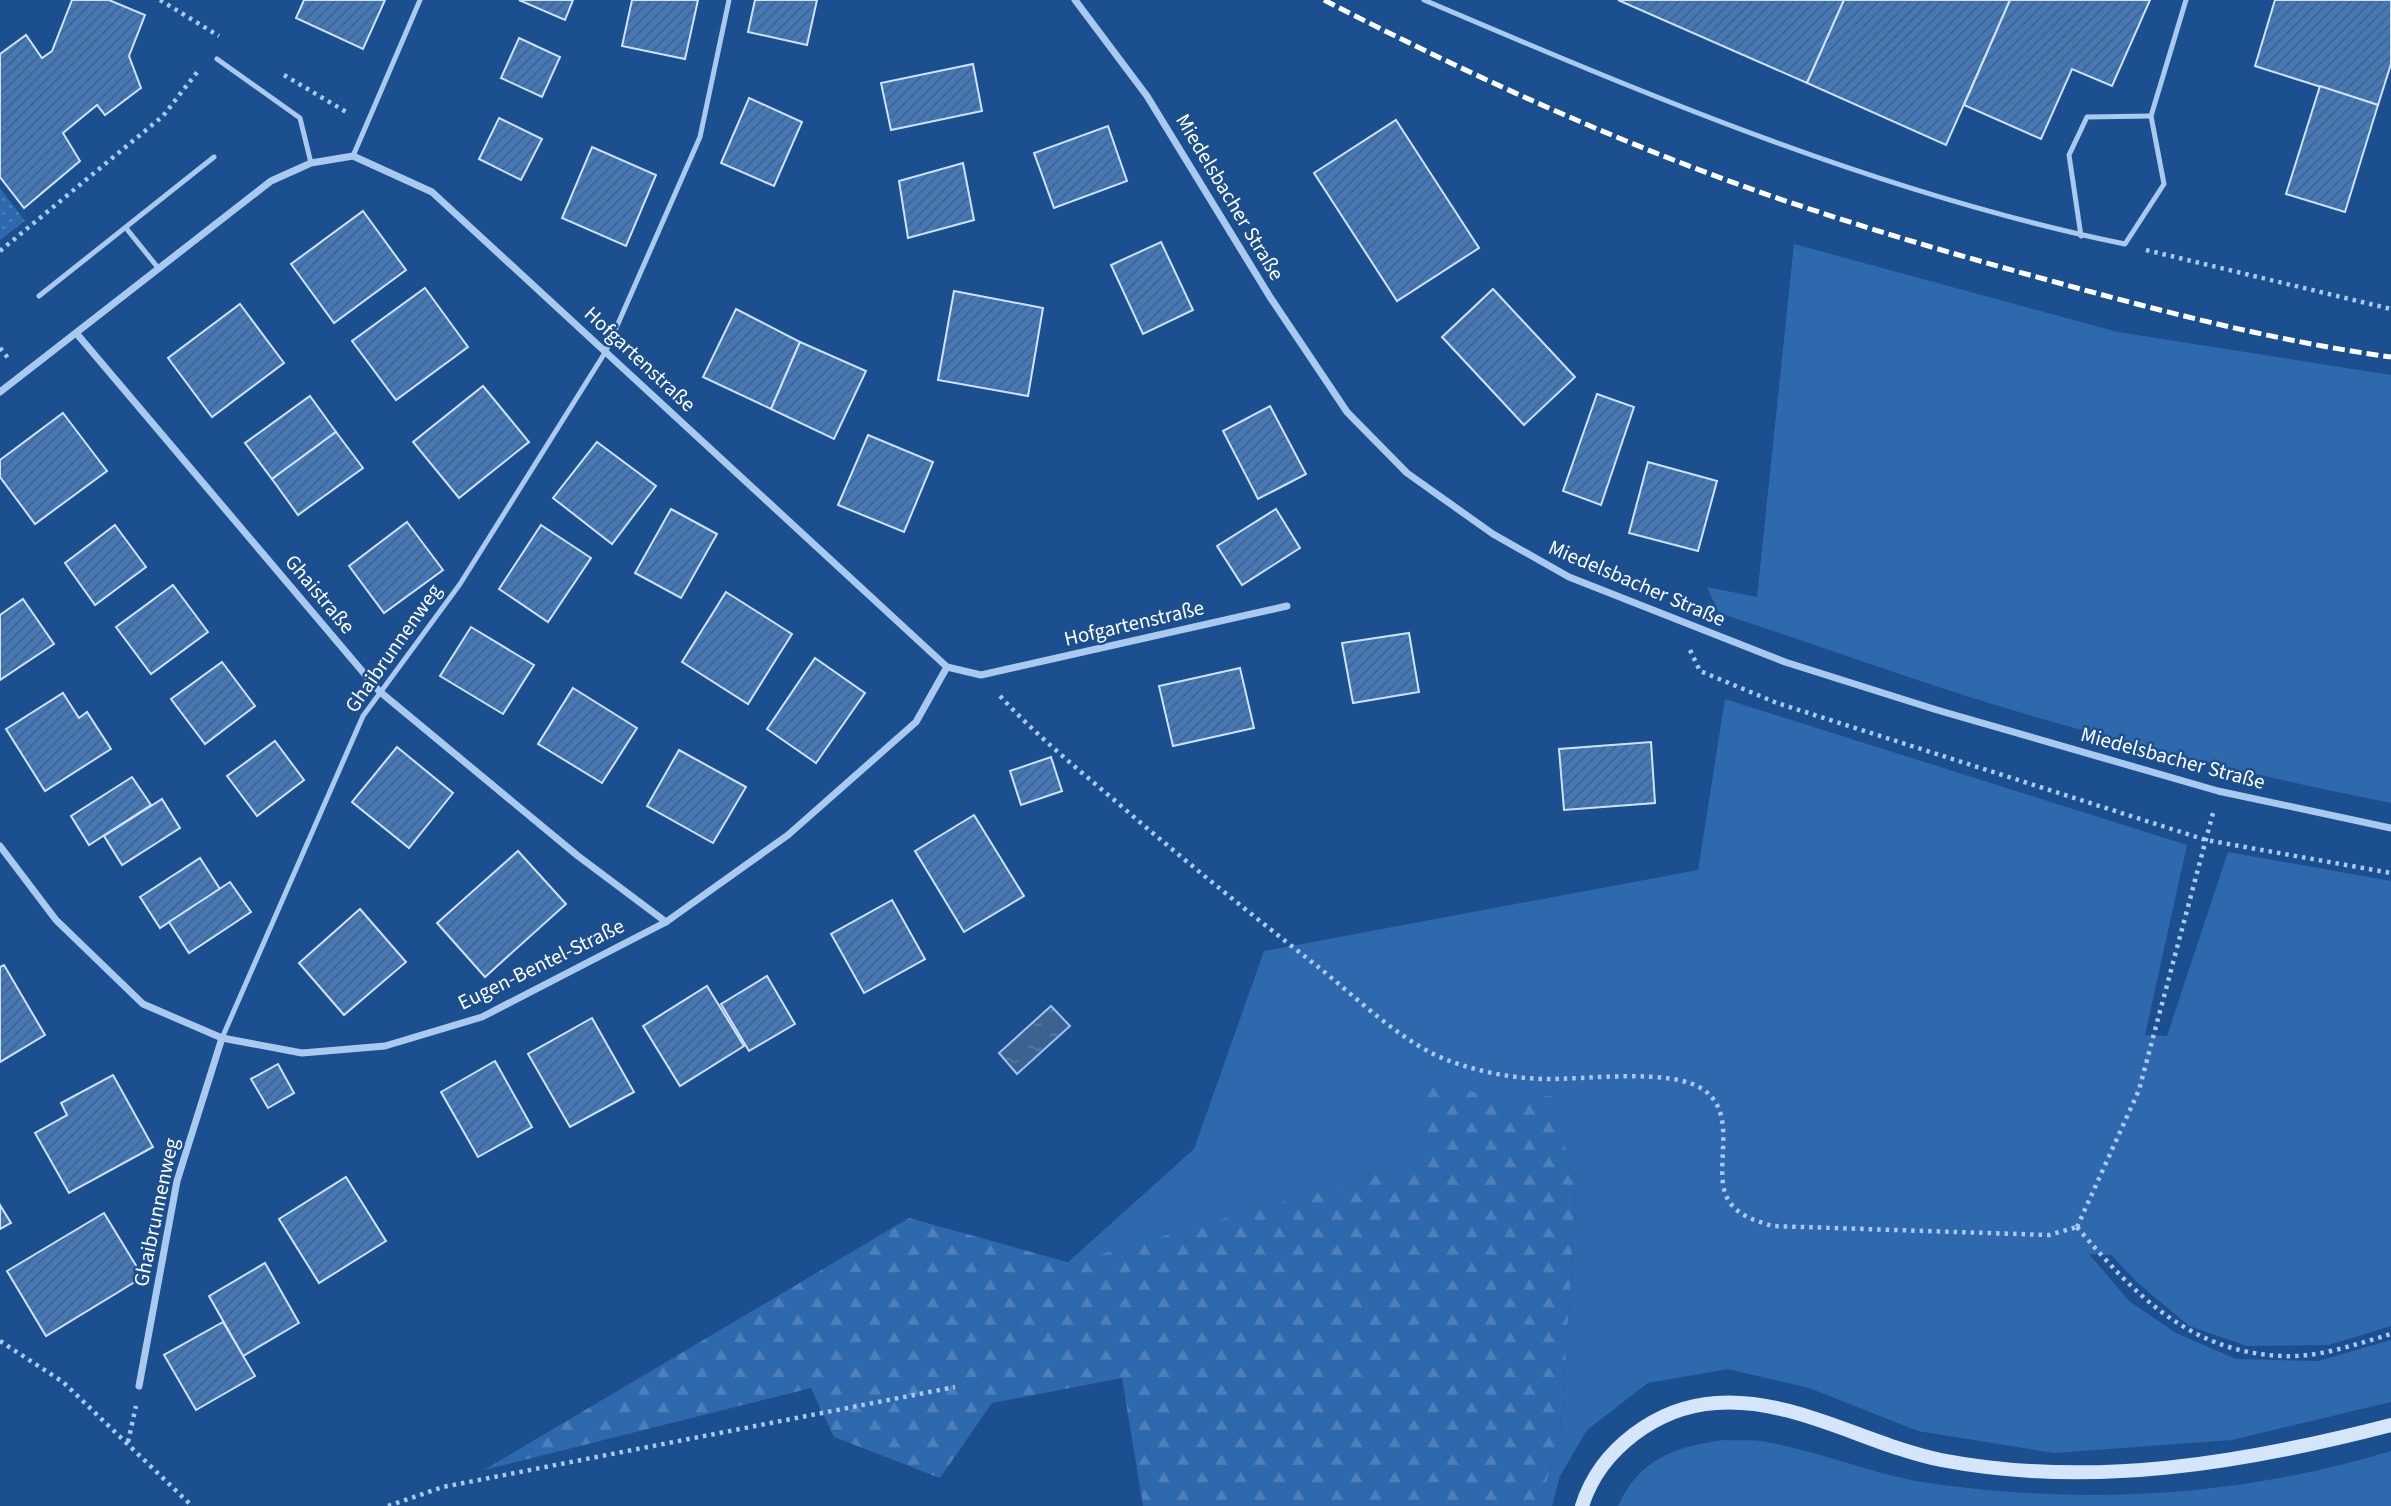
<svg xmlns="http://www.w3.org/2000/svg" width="2391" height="1506" viewBox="0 0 2391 1506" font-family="'Source Sans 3',sans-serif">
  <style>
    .grass { fill: #2e69ad }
    .forest { fill: url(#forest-firs) }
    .park { fill: url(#park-dots) }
    .water { fill: url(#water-ripples); stroke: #9cc4f0; stroke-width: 2 }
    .building { fill: url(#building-hatch); stroke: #cfe3fa; stroke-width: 2 }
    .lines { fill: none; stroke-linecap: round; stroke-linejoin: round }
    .path { stroke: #a9c9ee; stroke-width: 4.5; stroke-dasharray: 3.5 5; stroke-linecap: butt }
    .lane { stroke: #a9c9ee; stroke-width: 5 }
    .street { stroke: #a9c9ee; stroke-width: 7 }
    .secondary { stroke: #d6e6fa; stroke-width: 14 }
    .rail { stroke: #fff; stroke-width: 5; stroke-dasharray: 12 5; stroke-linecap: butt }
    .labels { text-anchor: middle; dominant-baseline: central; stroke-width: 5; stroke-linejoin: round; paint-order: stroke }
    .street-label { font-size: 21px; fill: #fff; stroke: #1b4f8f }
  </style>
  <defs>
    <pattern id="forest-firs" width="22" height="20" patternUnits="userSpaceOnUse" patternTransform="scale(1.75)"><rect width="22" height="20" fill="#2e69ad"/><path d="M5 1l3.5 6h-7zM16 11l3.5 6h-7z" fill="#4d80b9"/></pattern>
    <pattern id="park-dots" width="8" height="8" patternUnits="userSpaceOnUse" patternTransform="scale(1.75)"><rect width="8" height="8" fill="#2e69ad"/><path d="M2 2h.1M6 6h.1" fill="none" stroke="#4d80b9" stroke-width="1.8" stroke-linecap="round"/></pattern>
    <pattern id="water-ripples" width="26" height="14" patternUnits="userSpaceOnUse" patternTransform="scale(1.75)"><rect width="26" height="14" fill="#3c6290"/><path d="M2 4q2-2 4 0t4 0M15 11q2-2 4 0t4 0" fill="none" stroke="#597aa1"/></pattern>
    <pattern id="building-hatch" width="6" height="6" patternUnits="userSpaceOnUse" patternTransform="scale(1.75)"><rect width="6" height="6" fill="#4478b7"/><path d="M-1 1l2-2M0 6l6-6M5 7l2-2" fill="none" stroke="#486282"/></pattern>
  </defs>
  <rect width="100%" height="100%" fill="#1b4f8f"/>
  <!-- grass -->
  <g class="grass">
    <path d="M1794,244L2118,332L2391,375V803C2246,774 2101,739 1960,694C1879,668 1799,639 1719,613L1707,587L1757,597Z"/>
    <polygon points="1725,699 2187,845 2145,1035 2167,1036 2228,852 2391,881 2391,1326 2329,1345 2247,1346 2189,1326 2138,1283 2111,1255 2089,1254 2129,1301 2176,1333 2236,1359 2318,1361 2391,1340 2391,1402 2232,1440 2054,1453 1918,1431 1809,1388 1728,1369 1648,1383 1587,1430 1560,1476 1552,1506 1540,1506 1561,1430 1576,1191 1066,1264 1194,1149 1264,951 1698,870"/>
    <path d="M1724,1440C1737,1441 1753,1439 1766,1442C1816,1451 1865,1471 1915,1481C2073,1506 2237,1498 2391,1451V1506H1618C1639,1459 1676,1446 1724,1440Z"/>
  </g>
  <!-- forest -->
  <polygon class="forest" points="1428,1079 1501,1100 1552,1096 1576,1191 1561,1430 1540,1506 1143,1506 1122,1378 992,1403 940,1478 834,1437 811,1388 484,1470 909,1218 1071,1263 1419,1162"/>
  <!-- park -->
  <polygon class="park" points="0,188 25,221 0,240"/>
  <!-- water -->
  <polygon class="water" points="1051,1006 1070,1026 1017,1074 999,1053"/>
  <!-- building -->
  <g class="building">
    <polygon points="72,0 109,0 145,15 129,56 141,88 105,115 97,105 63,133 80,161 24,208 0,177 0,54 26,35 42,58 52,51"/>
    <polygon points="304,0 385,0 363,49 296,18"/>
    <polygon points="519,0 573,0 565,20"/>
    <polygon points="632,0 698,0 685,59 622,46"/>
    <polygon points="755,0 817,0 807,45 748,32"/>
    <polygon points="1618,0 1844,0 1807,83"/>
    <polygon points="1844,0 2010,0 1946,145 1807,83"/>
    <polygon points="2010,0 2150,0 2112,86 2072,69 2041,139 1964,105"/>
    <polygon points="2275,0 2391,0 2391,64 2378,105 2255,66"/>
    <polygon points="519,38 560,57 542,97 501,78"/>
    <polygon points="973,64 982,111 891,130 881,83"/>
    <polygon points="2320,86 2378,105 2345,212 2286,194"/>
    <polygon points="749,98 802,122 774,186 721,163"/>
    <polygon points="499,118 542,139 521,180 479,159"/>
    <polygon points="1396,120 1479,248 1397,301 1314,173"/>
    <polygon points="1108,126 1127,181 1054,208 1034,153"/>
    <polygon points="592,147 656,175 626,246 562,218"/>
    <polygon points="963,163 974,220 908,238 899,181"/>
    <polygon points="363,211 406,270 334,323 291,264"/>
    <polygon points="1161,242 1193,310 1143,334 1111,265"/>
    <polygon points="425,288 468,347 396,400 352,341"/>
    <polygon points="1493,289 1575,377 1524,425 1442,337"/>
    <polygon points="954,291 1043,308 1028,396 938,380"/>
    <polygon points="240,304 284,363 212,417 168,358"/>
    <polygon points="736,309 800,342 771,409 703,377"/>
    <polygon points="800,342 866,371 834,439 771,409"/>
    <polygon points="483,386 529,442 459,498 413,442"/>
    <polygon points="1597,394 1634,407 1601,505 1563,491"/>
    <polygon points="310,396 336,432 272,479 245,443"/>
    <polygon points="1270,406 1306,474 1258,499 1223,431"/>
    <polygon points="63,413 107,471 35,524 0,477 0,460"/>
    <polygon points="336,432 363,468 298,515 272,479"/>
    <polygon points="868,435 933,462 904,532 838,505"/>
    <polygon points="597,442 656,486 612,544 553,498"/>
    <polygon points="1648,462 1717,481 1698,551 1629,533"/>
    <polygon points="671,509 717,534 681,598 635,573"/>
    <polygon points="1276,509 1300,548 1242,585 1217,546"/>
    <polygon points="407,522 443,570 384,613 349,566"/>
    <polygon points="115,525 146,567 95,605 65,563"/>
    <polygon points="541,525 591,558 548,622 499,589"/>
    <polygon points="173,585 208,632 151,674 116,627"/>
    <polygon points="726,592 792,634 748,704 682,662"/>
    <polygon points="23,599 54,644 0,680 0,615"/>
    <polygon points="471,627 534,665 503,714 440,676"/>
    <polygon points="1409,633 1419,692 1353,703 1342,643"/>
    <polygon points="815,658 865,693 816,763 767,729"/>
    <polygon points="222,662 255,706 205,744 171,699"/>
    <polygon points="1240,668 1254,728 1173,746 1159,686"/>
    <polygon points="573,688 637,728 602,783 538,744"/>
    <polygon points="63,693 79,718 87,712 111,749 45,791 6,729"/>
    <polygon points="275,741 304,780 257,816 227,776"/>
    <polygon points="1651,742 1655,803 1564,810 1559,749"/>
    <polygon points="397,747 453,793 409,848 352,802"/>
    <polygon points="679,750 746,787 713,843 647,806"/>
    <polygon points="1051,757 1062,791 1021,805 1010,771"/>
    <polygon points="132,777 151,805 89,845 71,816"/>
    <polygon points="162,799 180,828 122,865 104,836"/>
    <polygon points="974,815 1024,896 964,932 915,851"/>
    <polygon points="518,851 566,904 485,977 437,923"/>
    <polygon points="200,858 220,889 160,928 140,897"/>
    <polygon points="230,882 251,912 189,953 169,922"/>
    <polygon points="892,900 925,959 864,993 831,934"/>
    <polygon points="360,909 406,962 344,1015 299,963"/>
    <polygon points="4,965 45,1035 0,1062 0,967"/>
    <polygon points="767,976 795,1024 749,1051 721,1004"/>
    <polygon points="707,986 744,1046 680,1086 643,1026"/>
    <polygon points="592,1018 634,1092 570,1127 528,1054"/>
    <polygon points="495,1061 532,1127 478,1157 441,1092"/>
    <polygon points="278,1064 294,1093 268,1108 251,1079"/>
    <polygon points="113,1075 153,1147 69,1193 35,1133 67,1115 61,1103"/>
    <polygon points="346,1177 386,1241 319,1283 279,1219"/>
    <polygon points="0,1205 11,1223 0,1229"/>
    <polygon points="104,1213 143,1277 46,1336 7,1271"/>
    <polygon points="265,1263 299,1323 243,1356 209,1296"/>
    <polygon points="223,1322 255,1376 196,1410 164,1355"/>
  </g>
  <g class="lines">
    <!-- path -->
    <g class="path">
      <polyline points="160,0 219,36"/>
      <polyline points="284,75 348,113"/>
      <polyline points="2146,250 2391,309"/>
      <polyline points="0,251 163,116 198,71"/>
      <polyline points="0,348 8,358"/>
      <polyline points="1690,650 1700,671 1777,703 2206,840 2391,873"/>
      <path d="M1000,696C1035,734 1074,766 1113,799C1180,857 1248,912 1317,966C1356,997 1404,1045 1450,1061C1480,1072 1511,1078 1543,1079C1584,1080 1672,1067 1704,1090C1742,1118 1708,1175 1731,1204C1741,1217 1758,1221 1772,1226L2049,1235L2077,1227"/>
      <polyline points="2077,1227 2139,1090 2213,813"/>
      <path d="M2077,1227C2134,1294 2189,1352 2282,1356C2318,1358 2357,1344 2391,1334"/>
      <polyline points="0,1341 63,1382 192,1506"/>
      <polyline points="128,1442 136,1406"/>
      <polyline points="388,1506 443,1487 955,1387"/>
    </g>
    <!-- lane -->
    <g class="lane">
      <path d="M1424,0C1649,96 1884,195 2125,244L2164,184L2151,116L2186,0"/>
      <polyline points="217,59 300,118 311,163"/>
      <polyline points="353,156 420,0"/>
      <polyline points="126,228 159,269"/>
      <polyline points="2081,236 2069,155 2087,117 2151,116"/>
      <polyline points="39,296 214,157"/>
      <polyline points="222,1038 363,716 460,584 606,351 700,137 729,0"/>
    </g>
    <!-- street -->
    <g class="street">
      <polyline points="1075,0 1147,96 1270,297 1347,412 1407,473 1493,534 1569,577 1785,662 1937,710 2218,791 2391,828"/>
      <polyline points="77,334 379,691 578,856 666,922"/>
      <polyline points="0,392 271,181 311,163 353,156 432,192 947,667 981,675 1287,606"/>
      <polyline points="0,846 56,920 143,1004 222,1038 302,1053 385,1046 482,1017 666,922 788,835 916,722 947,667"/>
      <polyline points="139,1386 177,1181 222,1038"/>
    </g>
    <!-- secondary -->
    <path class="secondary" d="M1582,1506C1600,1449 1657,1407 1716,1403C1793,1397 1867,1445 1941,1460C2092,1489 2244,1463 2391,1425"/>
    <!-- rail -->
    <path class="rail" d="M1324,0C1483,82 1649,157 1819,212C1895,237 1971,259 2048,280C2160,311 2275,341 2391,357"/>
  </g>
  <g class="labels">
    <!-- street labels -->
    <g class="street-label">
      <text transform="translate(1230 197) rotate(59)">Miedelsbacher Straße</text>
      <text transform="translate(640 359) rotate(43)">Hofgartenstraße</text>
      <text transform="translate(1637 583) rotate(23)">Miedelsbacher Straße</text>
      <text transform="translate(320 594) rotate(50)">Ghaistraße</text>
      <text transform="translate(1134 623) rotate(-13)">Hofgartenstraße</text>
      <text transform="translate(393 648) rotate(-55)">Ghaibrunnenweg</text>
      <text transform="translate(2173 758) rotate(15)">Miedelsbacher Straße</text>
      <text transform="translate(541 964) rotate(-26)">Eugen-Bentel-Straße</text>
      <text transform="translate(156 1212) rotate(-78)">Ghaibrunnenweg</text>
    </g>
  </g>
</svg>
